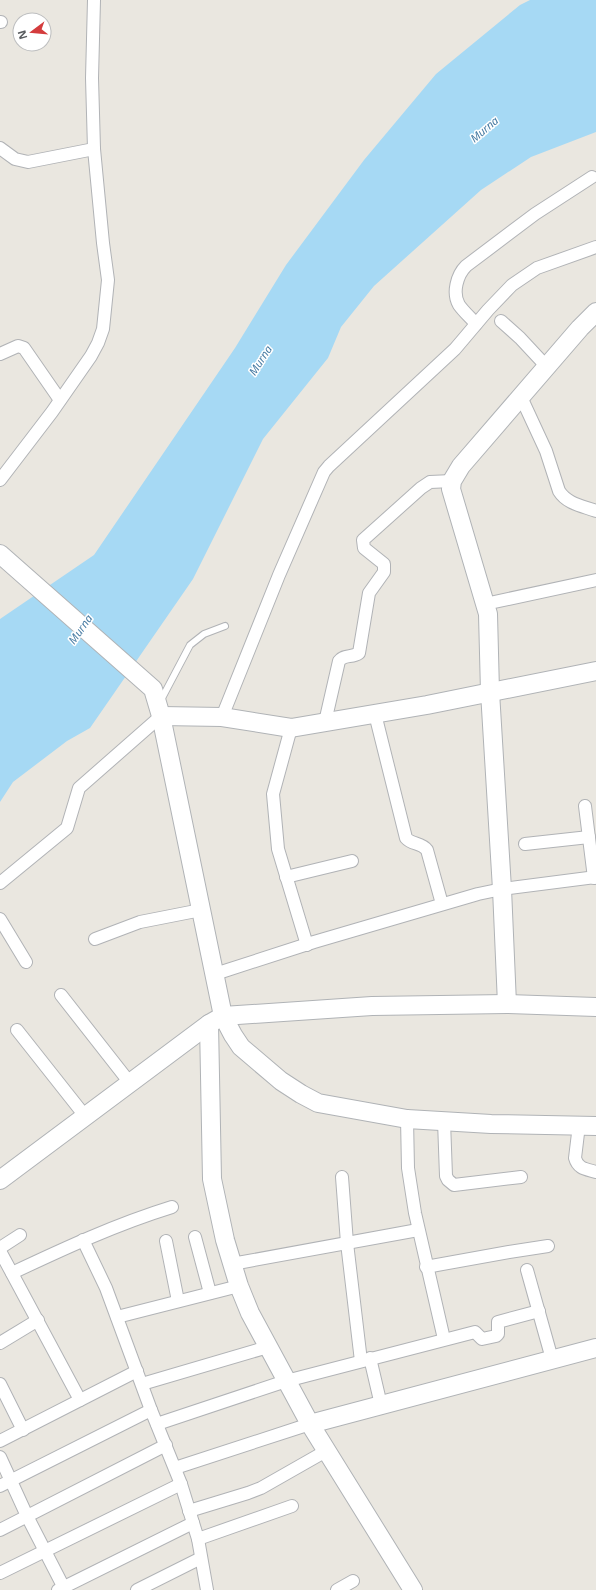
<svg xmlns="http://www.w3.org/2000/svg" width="596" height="1590" viewBox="0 0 596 1590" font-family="'Noto Sans',sans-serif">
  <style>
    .water { fill: #a6d9f4 }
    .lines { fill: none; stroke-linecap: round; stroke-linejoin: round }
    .lane-casing { stroke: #b1b3b6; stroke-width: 8 }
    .street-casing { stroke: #b1b3b6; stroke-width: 14 }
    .secondary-casing { stroke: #b0b3b6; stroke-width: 20 }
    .lane { stroke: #fff; stroke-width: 6 }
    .street { stroke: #fff; stroke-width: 12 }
    .secondary { stroke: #fff; stroke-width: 18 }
    .labels { text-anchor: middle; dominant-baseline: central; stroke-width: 3; stroke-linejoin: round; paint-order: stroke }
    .water-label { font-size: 11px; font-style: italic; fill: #477ba3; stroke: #fff }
  </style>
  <rect width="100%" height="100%" fill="#eae7e0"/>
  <!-- water -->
  <polygon class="water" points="530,0 596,0 596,132 531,157 481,190 374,286 341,327 328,358 263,439 193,579 90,728 67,741 13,782 0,802 0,619 94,555 235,348 286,265 364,160 436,74 520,5"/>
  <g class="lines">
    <defs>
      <polyline id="lane" points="161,700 190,645 204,634 225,626"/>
      <g id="street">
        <polyline points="0,22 1,22"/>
        <polyline points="0,148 15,159 28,162 94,149"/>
        <polyline points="501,321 520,338 547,367"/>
        <path d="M476,324C471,318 464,312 459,305C452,293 457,275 466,266L535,214L592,177"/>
        <polyline points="0,354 18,346 24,348 60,400"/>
        <path d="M521,397L546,451L559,491C567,504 583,506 596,511"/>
        <polyline points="0,480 52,412 91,356 98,343 103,329 108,280 103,243 94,149 92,78 94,0"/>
        <polyline points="485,604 596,580"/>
        <path d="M375,714L406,838C412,845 421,842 427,850L442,904"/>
        <polyline points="222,717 279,575 324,472 329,466 455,349 488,310 512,285 537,268 596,247"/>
        <path d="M325,722L339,661C344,654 352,658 359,653L369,593L384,572V564L364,548L363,540L421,488L430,482L452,481"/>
        <polyline points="291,728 273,794 278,849 307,945"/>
        <polyline points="585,806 594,878"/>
        <polyline points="525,844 589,837"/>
        <polyline points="286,877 352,861"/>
        <polyline points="0,883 67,828 79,788 161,716"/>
        <polyline points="0,919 26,962"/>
        <polyline points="95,939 140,922 201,910"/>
        <polyline points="215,974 314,942 478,894 502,889 596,877"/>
        <polyline points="61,995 130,1083"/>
        <polyline points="17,1030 85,1116"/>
        <polyline points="407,1119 408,1168 415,1213 444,1339"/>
        <polyline points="444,1121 446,1176 448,1180 454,1185 521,1177"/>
        <path d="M579,1125L575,1158C578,1169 586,1169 596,1172"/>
        <polyline points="342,1177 347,1243 361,1361"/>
        <polyline points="195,1237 210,1293"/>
        <polyline points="83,1240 106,1288 151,1410"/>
        <polyline points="166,1241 178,1301"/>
        <polyline points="0,1248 20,1235"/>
        <polyline points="0,1251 80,1400"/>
        <polyline points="232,1264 418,1230"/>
        <polyline points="426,1267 509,1252 548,1246"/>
        <polyline points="527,1270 552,1359"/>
        <path d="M12,1273C65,1248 117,1224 172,1207"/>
        <polyline points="117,1317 239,1286"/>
        <polyline points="0,1343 38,1320"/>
        <polyline points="370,1358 381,1405"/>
        <polyline points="0,1384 23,1430"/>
        <polyline points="142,1384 268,1347"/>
        <polyline points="157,1424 286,1381 475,1332 482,1339 496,1336 498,1334 498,1322 539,1311"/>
        <polyline points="0,1441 137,1371"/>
        <polyline points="0,1457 27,1516 65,1590"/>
        <polyline points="175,1468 310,1424"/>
        <polyline points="0,1486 151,1410 181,1484 198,1539 207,1590"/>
        <polyline points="189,1511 248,1493 261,1488 326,1451"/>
        <polyline points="0,1530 166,1445"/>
        <polyline points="198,1539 292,1506"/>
        <polyline points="0,1573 181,1484"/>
        <polyline points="58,1590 193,1523"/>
        <polyline points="137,1590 201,1558"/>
        <polyline points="337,1590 353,1581"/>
      </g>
      <g id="secondary">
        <polyline points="0,554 153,689 161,716 223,1016 233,1035 241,1047 281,1081 301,1094 318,1103 407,1119 491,1124 596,1126"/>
        <polyline points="161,716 222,717 291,728 427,705 596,671"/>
        <polyline points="507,1004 502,889 490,692 488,614 451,489 452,481 461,466 580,328 596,312"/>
        <polyline points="209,1024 212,1179 225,1240 239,1286 250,1313 310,1424 413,1590"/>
        <polyline points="0,1180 209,1024 223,1016 372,1006 507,1004 596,1007"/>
        <polyline points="310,1424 596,1348"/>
      </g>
    </defs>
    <!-- lane casing -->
    <use href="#lane" class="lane-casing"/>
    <!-- street casing -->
    <use href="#street" class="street-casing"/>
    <!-- secondary casing -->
    <use href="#secondary" class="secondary-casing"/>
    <!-- lane -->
    <use href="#lane" class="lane"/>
    <!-- street -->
    <use href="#street" class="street"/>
    <!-- secondary -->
    <use href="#secondary" class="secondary"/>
  </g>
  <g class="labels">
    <!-- water labels -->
    <g class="water-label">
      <text transform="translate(484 129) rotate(-40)">Murna</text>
      <text transform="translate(260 360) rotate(-57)">Murna</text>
      <text transform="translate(80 629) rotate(-55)">Murna</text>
    </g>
  </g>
  <!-- north arrow -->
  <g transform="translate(32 32) rotate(254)"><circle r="19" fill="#ffffff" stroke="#bdbebf"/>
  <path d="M0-3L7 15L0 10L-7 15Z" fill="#d43c3d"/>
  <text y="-6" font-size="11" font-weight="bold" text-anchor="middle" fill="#595c5f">N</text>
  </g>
</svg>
